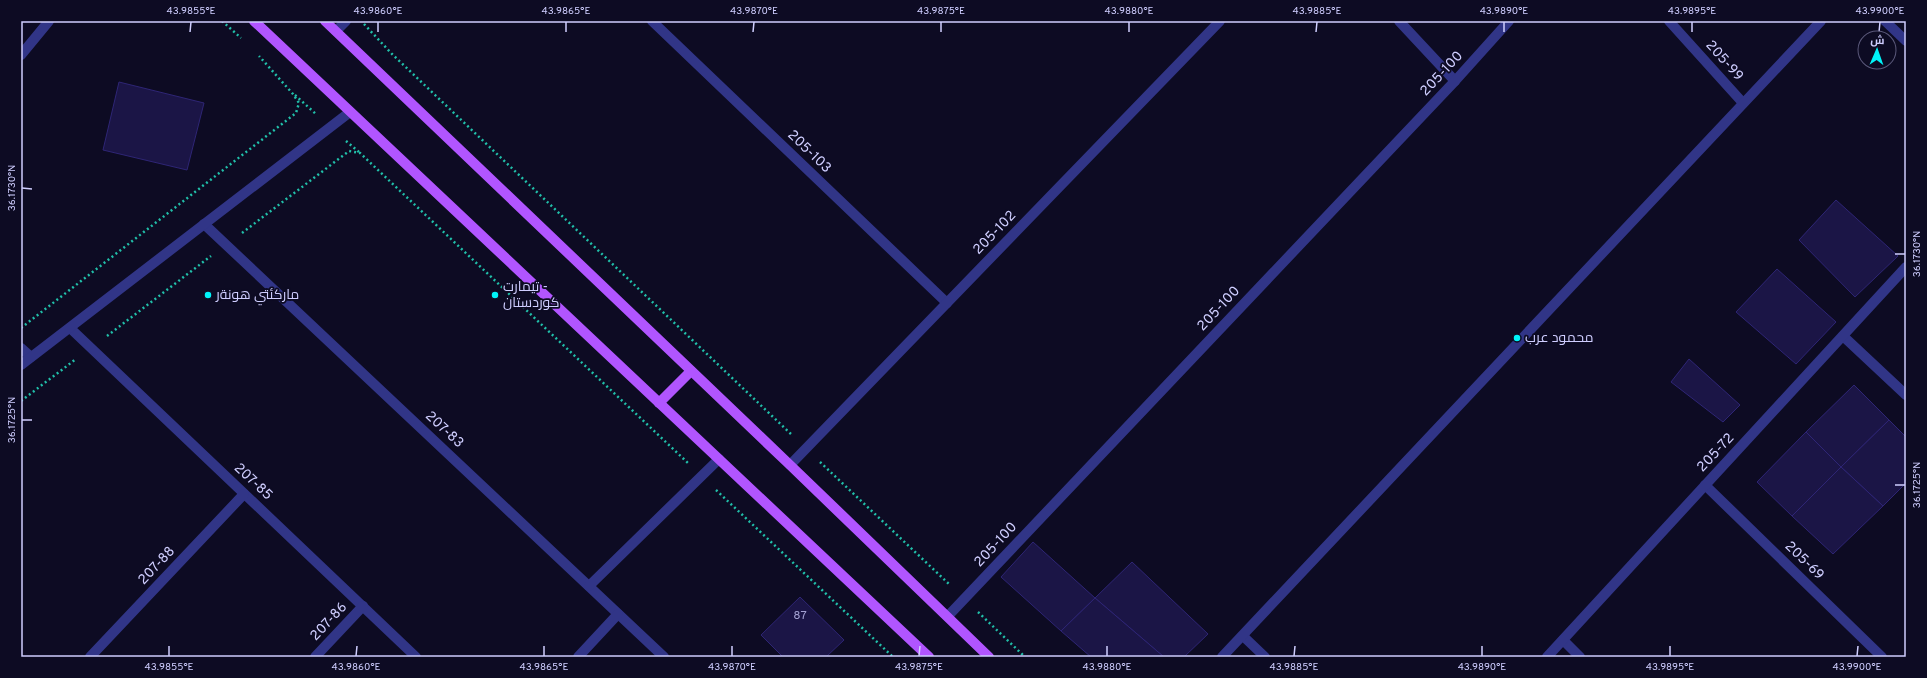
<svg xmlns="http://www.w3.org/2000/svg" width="1927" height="678" viewBox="0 0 1927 678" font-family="Overpass,Cairo,sans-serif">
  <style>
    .building { fill: #1b1546; stroke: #2e2575 }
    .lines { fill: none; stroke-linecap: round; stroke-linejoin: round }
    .path { stroke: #21bfa9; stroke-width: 2.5; stroke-dasharray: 2 3; stroke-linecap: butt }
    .service { stroke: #313587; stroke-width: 10 }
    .minor { stroke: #313587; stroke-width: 10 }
    .tertiary { stroke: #313587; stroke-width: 10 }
    .primary { stroke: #b155ff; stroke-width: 10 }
    .ticks { fill: none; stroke: #cfceff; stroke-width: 1.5 }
    .poi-dot { fill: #00f4f9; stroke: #0d0b23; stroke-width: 1.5 }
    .labels { text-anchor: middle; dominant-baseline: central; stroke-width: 3.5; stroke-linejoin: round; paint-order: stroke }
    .number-label { font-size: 12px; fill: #a2a0d1 }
    .street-label { font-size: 14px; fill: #cfceff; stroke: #0d0b23 }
    .poi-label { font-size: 14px; fill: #cfceff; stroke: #0d0b23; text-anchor: start }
    .neatline { fill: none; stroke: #cfceff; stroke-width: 1.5 }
    .ticks-label { font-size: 10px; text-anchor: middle; fill: #cfceff }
  </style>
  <rect width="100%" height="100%" fill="#0d0b23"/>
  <!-- building -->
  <g class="building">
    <polygon points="119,82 204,103 187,170 103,150"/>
    <polygon points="1836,200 1898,256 1855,297 1799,240"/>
    <polygon points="1777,269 1836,322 1796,364 1736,312"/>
    <polygon points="1689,359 1740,405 1723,422 1671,382"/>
    <polygon points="1854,385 1889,420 1841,467 1806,432"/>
    <polygon points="1889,420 1906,437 1906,483 1883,506 1841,467"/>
    <polygon points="1806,432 1841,467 1792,516 1757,482"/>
    <polygon points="1841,467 1883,506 1833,554 1792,516"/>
    <polygon points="1033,542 1095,598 1061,631 1001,577"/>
    <polygon points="1132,562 1208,634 1184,657 1164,657 1095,598"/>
    <polygon points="800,597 844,640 826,657 783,657 761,635"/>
    <polygon points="1095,598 1164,657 1091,657 1061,631"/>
  </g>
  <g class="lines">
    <!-- path -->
    <g class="path">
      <polyline points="222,21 241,38"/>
      <polyline points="364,24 392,54 792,435"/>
      <polyline points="295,95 317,115"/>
      <polyline points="346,141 359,152"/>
      <polyline points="242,233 349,151 360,153 688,463"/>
      <polyline points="21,328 296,113 299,103 293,94 259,56"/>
      <polyline points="107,336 211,256"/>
      <polyline points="21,401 76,359"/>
      <polyline points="820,462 950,585"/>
      <polyline points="716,490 893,657"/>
      <polyline points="978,612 1025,657"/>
    </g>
    <!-- service -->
    <g class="service">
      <polyline points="21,55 49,21"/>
      <polyline points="21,348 31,357"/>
    </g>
    <!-- minor -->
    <g class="minor">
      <polyline points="652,21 947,303"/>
      <polyline points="1399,21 1455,81"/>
      <polyline points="1669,21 1743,103"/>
      <polyline points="1885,21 1906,41"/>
      <polyline points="336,31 346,21"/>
      <polyline points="204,224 664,657"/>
      <polyline points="70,328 416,657"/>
      <polyline points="1843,336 1906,395"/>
      <polyline points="21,365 350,112"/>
      <polyline points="790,465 1220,21"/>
      <polyline points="1705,485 1882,657"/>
      <polyline points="589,586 719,459"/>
      <polyline points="948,616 1455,81 1509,21"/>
      <polyline points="1243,636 1265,657"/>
      <polyline points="1563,640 1580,657"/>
      <polyline points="90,657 244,494"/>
      <polyline points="315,657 363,606"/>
      <polyline points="578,657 618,614"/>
      <polyline points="1547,657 1906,267"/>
    </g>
    <!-- tertiary -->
    <polyline class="tertiary" points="1222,657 1821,21"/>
    <!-- primary -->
    <g class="primary">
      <polyline points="254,21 929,657"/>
      <polyline points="325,21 790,465 989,657"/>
      <polyline points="659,403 691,371"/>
    </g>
  </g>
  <!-- ticks -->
  <path class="ticks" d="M190,32L191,22M378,32V22M566,32V22M753,32L754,22M941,32V22M1129,32V22M1316,32L1317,22M1504,32V22M1692,32V22M1879,32L1880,22M22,188L32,189M1895,254H1905M22,420H32M1895,485H1905M169,656V646M356,656L357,646M544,656V646M732,656V646M919,656L920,646M1107,656V646M1294,656L1295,646M1482,656V646M1670,656V646M1857,656L1858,646"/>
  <!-- markers -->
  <g class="poi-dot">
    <circle cx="208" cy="295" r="4"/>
    <circle cx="495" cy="295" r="4"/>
    <circle cx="1517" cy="338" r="4"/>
  </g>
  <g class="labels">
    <!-- number labels -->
    <g class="number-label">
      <text x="800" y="616">87</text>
    </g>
    <!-- street labels -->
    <g class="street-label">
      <text transform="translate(1724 61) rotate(48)">205-99</text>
      <text transform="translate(1442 74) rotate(-47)">205-100</text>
      <text transform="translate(809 152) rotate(44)">205-103</text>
      <text transform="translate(995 233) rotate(-46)">205-102</text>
      <text transform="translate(1219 309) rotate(-47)">205-100</text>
      <text transform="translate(444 430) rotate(43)">207-83</text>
      <text transform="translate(1716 453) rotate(-47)">205-72</text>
      <text transform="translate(253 482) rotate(43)">207-85</text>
      <text transform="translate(996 545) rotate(-47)">205-100</text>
      <text transform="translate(1804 561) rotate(44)">205-69</text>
      <text transform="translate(157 566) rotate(-47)">207-88</text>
      <text transform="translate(329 622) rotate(-47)">207-86</text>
    </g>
    <!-- poi labels -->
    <g class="poi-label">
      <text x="503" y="287">تیمارت -<tspan x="503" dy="16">کوردستان</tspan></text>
      <text x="216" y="295">ماركئتي هونةر</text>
      <text x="1525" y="338">محمود عرب</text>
    </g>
  </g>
  <!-- border -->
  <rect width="1927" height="678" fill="none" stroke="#0d0b23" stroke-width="44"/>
  <!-- north arrow -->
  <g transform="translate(1877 50) rotate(2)"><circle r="19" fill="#0d0b23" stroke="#5b597b"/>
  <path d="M0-3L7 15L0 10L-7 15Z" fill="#00f4f9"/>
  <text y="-6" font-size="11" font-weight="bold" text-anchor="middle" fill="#cfceff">ش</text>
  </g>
  <rect x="22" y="22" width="1883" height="634" class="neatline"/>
  <g class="ticks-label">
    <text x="191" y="14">43.9855°E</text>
    <text x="378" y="14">43.9860°E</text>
    <text x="566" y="14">43.9865°E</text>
    <text x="754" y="14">43.9870°E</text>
    <text x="941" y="14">43.9875°E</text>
    <text x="1129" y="14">43.9880°E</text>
    <text x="1317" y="14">43.9885°E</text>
    <text x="1504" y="14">43.9890°E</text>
    <text x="1692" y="14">43.9895°E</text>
    <text x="1880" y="14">43.9900°E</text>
    <text transform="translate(11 188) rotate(-90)" y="4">36.1730°N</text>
    <text transform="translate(1916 254) rotate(-90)" y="4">36.1730°N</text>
    <text transform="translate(11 420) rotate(-90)" y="4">36.1725°N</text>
    <text transform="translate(1916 485) rotate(-90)" y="4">36.1725°N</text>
    <text x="169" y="670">43.9855°E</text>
    <text x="356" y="670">43.9860°E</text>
    <text x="544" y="670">43.9865°E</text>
    <text x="732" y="670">43.9870°E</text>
    <text x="919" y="670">43.9875°E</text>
    <text x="1107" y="670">43.9880°E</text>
    <text x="1294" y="670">43.9885°E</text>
    <text x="1482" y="670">43.9890°E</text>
    <text x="1670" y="670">43.9895°E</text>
    <text x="1857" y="670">43.9900°E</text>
  </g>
</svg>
